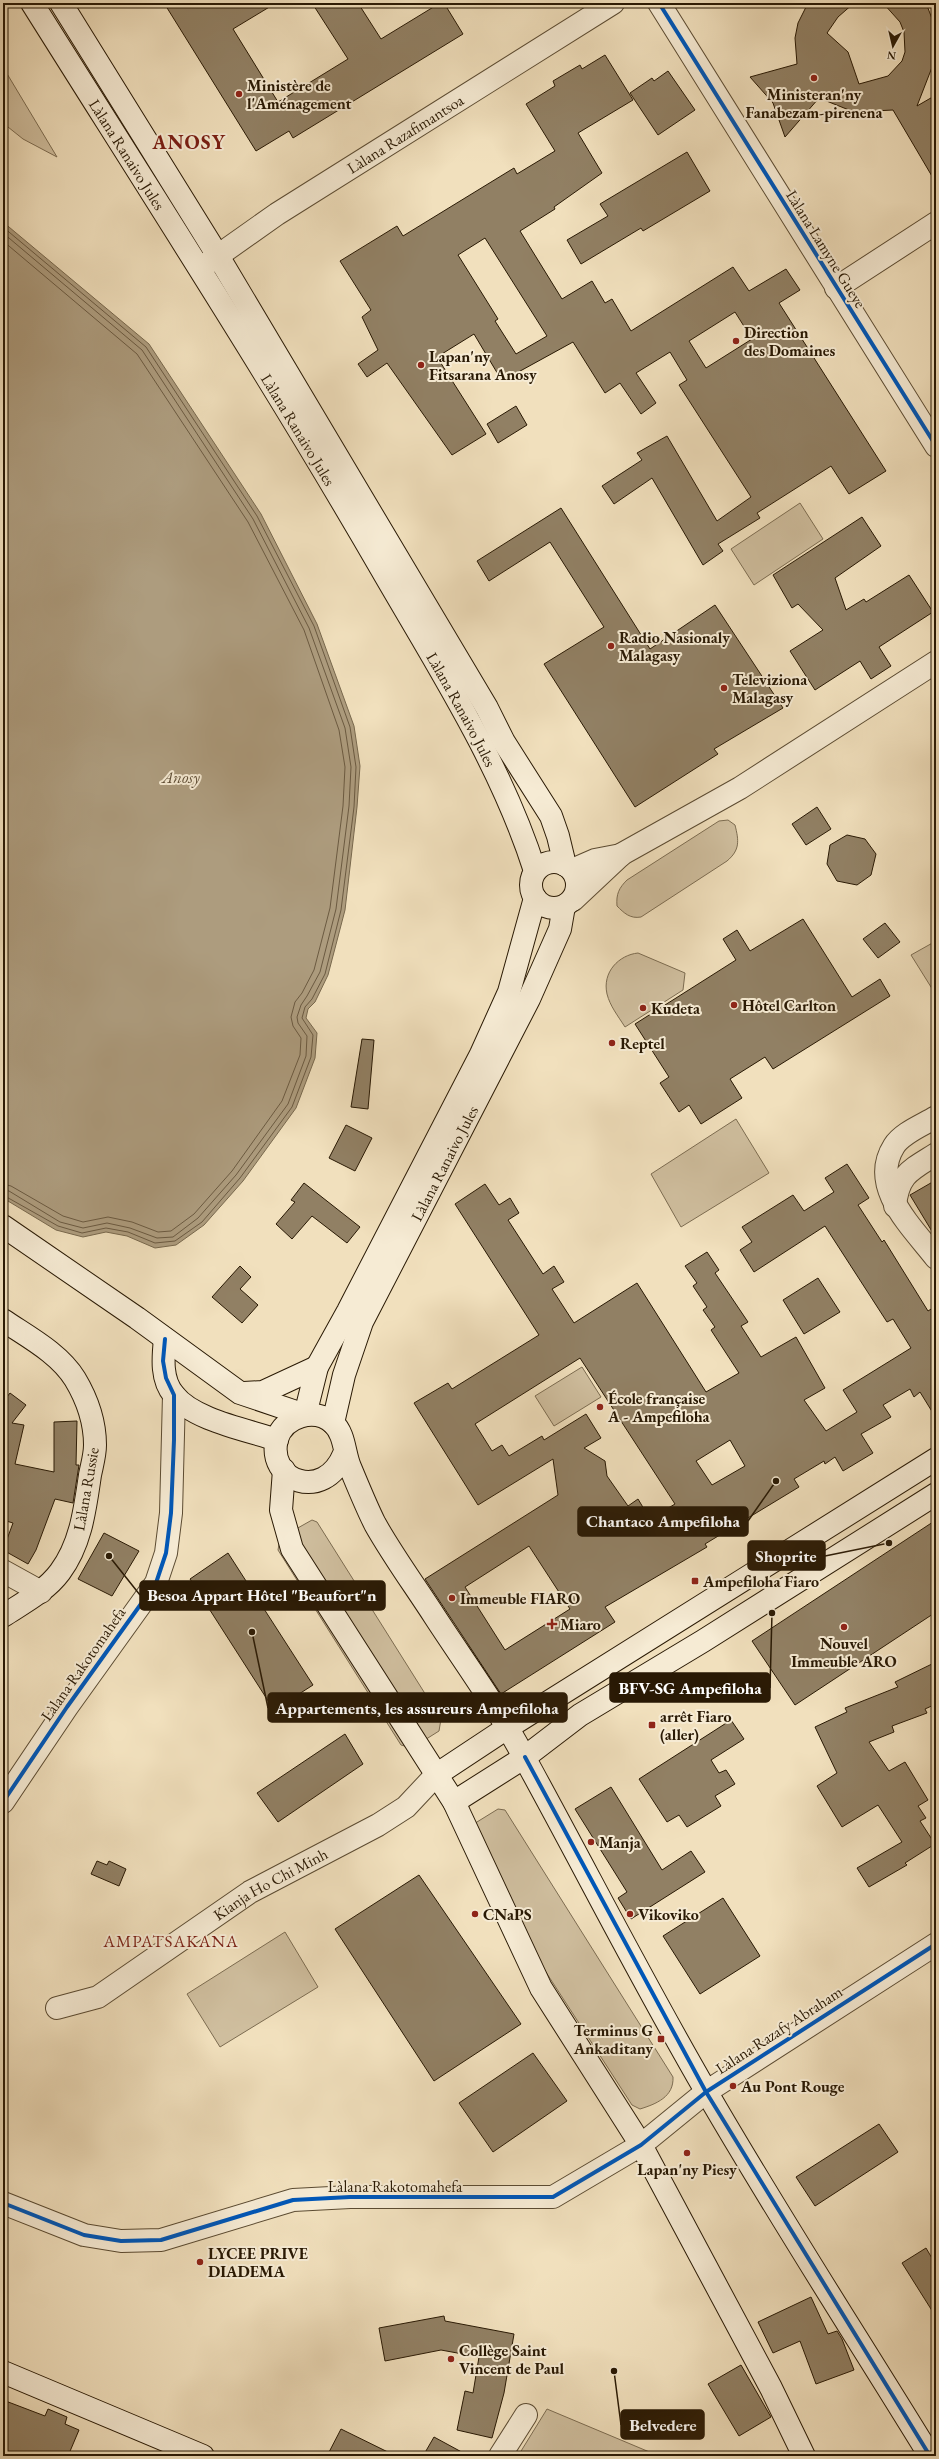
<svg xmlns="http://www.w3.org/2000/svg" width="939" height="2459" viewBox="0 0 939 2459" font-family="'EB Garamond',serif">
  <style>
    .green { fill: #cfbe9e; stroke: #7c6c51 }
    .water { fill: #ad9c7e; stroke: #78684d }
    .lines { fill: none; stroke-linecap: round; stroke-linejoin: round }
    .shore { stroke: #6b5a41; stroke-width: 1 }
    .building { fill: #918064; stroke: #291904; fill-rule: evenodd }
    .street-casing { stroke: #5b4b32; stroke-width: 24 }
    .secondary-casing { stroke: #291904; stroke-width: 24 }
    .street { stroke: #f6ebd4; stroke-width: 22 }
    .secondary { stroke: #f6ebd4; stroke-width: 22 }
    .cycleway-casing { stroke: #f6ebd4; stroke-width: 6 }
    .cycleway { stroke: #0057b8; stroke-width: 4 }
    .poi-dot { fill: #8f2418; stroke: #f6ebd4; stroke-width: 1.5 }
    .labels { text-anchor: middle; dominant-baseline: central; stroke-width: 4; stroke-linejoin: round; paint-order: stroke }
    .poi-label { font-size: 16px; font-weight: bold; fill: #291904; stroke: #f6ebd4; text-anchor: start }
    .street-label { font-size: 16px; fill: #291904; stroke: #f6ebd4 }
    .water-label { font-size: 17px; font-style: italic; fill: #5e4d35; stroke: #f6ebd4 }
    .neighbourhood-label { font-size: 17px; letter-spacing: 1px; fill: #7a1f14; stroke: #f6ebd4 }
    .district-label { font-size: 20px; font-weight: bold; letter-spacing: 1px; fill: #7a1f14; stroke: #f6ebd4 }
    .leader { fill: none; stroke: #291904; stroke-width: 1.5 }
    .callout-dot { fill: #291904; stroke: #f6ebd4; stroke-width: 1.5 }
    .callout { fill: #291904; stroke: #291904; stroke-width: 1.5 }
    .callout-label { font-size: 17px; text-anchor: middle; font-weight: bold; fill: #fff }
  </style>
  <rect width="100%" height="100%" fill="#f1e0bd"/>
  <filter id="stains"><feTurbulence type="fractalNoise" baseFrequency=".005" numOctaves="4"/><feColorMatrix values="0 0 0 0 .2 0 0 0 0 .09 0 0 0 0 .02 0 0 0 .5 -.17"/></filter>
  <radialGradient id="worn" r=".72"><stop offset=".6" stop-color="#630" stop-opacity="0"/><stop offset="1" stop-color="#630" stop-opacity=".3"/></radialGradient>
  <!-- green -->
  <g class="green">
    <polygon points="3,67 57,157 23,139 3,123"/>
    <polygon points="800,503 823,539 754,585 731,549"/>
    <path d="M728,820L735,825C739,841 740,850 727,861L641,917C630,919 624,913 617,906C616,894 619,888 627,880L719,821Z"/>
    <polygon points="936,941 936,995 911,955"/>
    <path d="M638,953L685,973L683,990L625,1027C618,1016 610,1006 607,994C602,972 619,955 638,953Z"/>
    <polygon points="736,1119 769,1173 681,1227 651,1174"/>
    <polygon points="582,1367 601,1397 554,1426 535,1396"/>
    <polygon points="312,1520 317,1522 441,1719 439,1731 412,1748 401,1745 278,1550 280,1538"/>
    <path d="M498,1809L505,1810L673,2077C674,2097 656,2104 640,2109L632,2105L531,1949L464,1830Z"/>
    <polygon points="285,1932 318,1987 220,2047 187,1994"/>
    <polygon points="547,2409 659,2456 518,2456"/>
  </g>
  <!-- water -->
  <polygon class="water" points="3,222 149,344 261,514 317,624 354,726 360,766 357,807 345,910 328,975 315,1002 308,1009 306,1018 317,1033 315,1058 296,1108 243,1181 204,1225 176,1245 155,1248 127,1236 106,1232 83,1237 56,1230 3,1198"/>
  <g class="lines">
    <!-- shore -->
    <g class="shore">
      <polyline points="3,227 146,347 257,516 314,626 350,727 356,767 354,807 341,910 325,974 312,999 305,1007 302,1018 313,1035 311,1057 292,1107 240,1178 202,1222 175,1241 155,1243 128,1232 106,1228 82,1233 58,1226 3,1195"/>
      <polyline points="3,233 142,350 253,519 309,628 345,728 351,767 349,806 336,909 320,972 307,996 301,1005 297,1017 298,1023 307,1036 306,1056 288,1104 236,1175 198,1218 173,1237 157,1238 130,1228 107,1223 83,1228 60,1222 9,1191 3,1190"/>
      <polyline points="3,241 137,354 248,522 304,630 339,730 345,767 343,806 330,908 314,970 302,993 295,1002 291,1017 293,1026 301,1038 300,1055 282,1101 232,1171 194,1214 171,1231 158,1232 132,1222 108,1217 83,1222 63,1216 11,1186 3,1184"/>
    </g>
  </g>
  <!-- building -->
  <g class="building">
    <polygon points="164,3 276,3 233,29 278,102 348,59 312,3 358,3 381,39 440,3 444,3 463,34 293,138 289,131 256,151"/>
    <polygon points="808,3 854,3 838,17 827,33 848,52 859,84 888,76 902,61 905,52 904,32 900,22 883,3 926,3 936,29 936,57 917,106 936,95 936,183 893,110 854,112 819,98 785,137 773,103 750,77 797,64 795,38 798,23"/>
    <path d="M605,55L633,100L578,133L602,173L554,207L555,209L520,231L562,299L592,281L605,303L612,299L631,331L733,267L749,291L786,269L800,290L779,303L886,471L849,494L831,466L757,513L760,518L718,544L723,551L703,565L652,478L614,504L602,486L642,460L637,453L667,436L717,521L751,497L679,385L687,380L670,352L636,373L656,403L641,414L620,383L605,393L573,342L502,381L474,334L437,357L486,434L452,455L387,363L367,377L358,364L378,350L362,317L371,310L340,261L397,226L403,236L514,168L517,174L555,151L526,104L555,86L553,81L580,65L582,69ZM485,238L547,336L516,354L495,321L498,319L458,255ZM735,312L752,339L706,368L689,341Z"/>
    <polygon points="668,71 695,110 658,135 630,93 652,78 654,81"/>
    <polygon points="687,152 710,191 643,231 641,228 581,264 567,240 608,216 600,204"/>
    <polygon points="516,406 527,425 498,443 487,424"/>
    <polygon points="561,508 650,649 715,605 783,708 714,749 718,754 635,807 544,664 604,627 550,542 489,581 477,561"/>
    <polygon points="862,517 881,546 835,578 846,610 864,599 866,602 909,575 933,612 879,647 891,666 871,679 860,661 815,690 790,651 823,630 798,604 792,608 773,575"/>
    <polygon points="817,807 831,829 806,845 792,824"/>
    <polygon points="847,835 865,839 876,854 871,875 857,885 837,881 827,864 830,845"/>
    <polygon points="803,919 852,997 880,979 890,996 773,1069 765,1057 730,1079 742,1098 701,1124 689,1105 679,1112 660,1083 669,1077 635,1024 736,960 723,939 737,930 750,951"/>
    <polygon points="885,923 900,942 878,958 863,939"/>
    <polygon points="362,1039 374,1040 368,1109 351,1107"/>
    <polygon points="346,1125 372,1138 355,1171 329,1158"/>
    <path d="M847,1164L869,1198L858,1205L882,1242L884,1240L928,1311L936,1306V1418L920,1392L914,1397L910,1389L883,1405L891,1417L861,1434L873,1453L843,1471L835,1457L825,1464L824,1461L794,1479L799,1487L705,1544L707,1547L605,1607L615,1622L501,1694L425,1579L558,1495L553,1459L478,1505L414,1403L448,1383L452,1389L539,1335L455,1204L485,1184L499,1205L510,1198L519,1213L508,1220L543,1274L554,1266L564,1282L552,1289L574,1323L637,1283L706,1392L739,1373L711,1330L715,1327L703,1310L707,1307L693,1286L697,1283L685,1266L707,1252L719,1270L715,1273L748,1322L741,1326L761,1357L796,1337L825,1388L804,1400L826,1431L857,1412L843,1390L911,1348L893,1319L887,1322L825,1226L754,1272L740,1250L752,1242L742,1227L793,1195L804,1211L834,1192L825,1178ZM580,1358L675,1504L650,1519L638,1499L628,1506L607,1476L605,1461L584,1448L601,1438L586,1414L544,1440L542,1436L509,1456L502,1445L492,1451L475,1424ZM730,1440L745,1466L712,1485L696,1461ZM529,1546L570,1609L505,1650L465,1587Z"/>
    <polygon points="936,1180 936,1238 910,1195"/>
    <polygon points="304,1183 360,1227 347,1243 312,1216 292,1239 276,1224 295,1202 291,1200"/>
    <polygon points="240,1266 251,1277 240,1289 258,1305 242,1323 212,1297"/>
    <polygon points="818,1278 840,1312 804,1334 783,1300"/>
    <polygon points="10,1393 26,1405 12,1423 24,1425 15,1464 54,1472 54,1422 77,1421 76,1465 79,1465 73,1503 55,1499 36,1550 28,1564 3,1550 13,1523 3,1520 3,1402"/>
    <polygon points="936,1520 936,1612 795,1705 752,1641"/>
    <polygon points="104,1533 139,1551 112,1596 78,1579"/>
    <polygon points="228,1553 313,1685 274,1710 190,1579"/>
    <polygon points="936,1662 936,1704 925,1709 927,1713 892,1726 894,1732 869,1742 889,1771 905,1762 928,1800 918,1806 926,1818 920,1821 935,1844 905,1863 907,1865 869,1887 857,1868 902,1842 878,1805 842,1827 817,1786 837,1773 815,1727 847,1712 845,1708 898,1687 895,1682"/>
    <polygon points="731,1720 744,1739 711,1760 719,1773 726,1770 735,1784 715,1796 721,1806 687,1827 679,1815 667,1822 639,1779"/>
    <polygon points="345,1734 363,1764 278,1822 257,1793"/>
    <polygon points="611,1787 662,1870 691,1851 705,1872 631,1919 618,1898 627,1892 575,1809"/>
    <polygon points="97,1861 107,1865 109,1861 126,1869 119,1886 91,1874"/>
    <polygon points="419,1875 521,2024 434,2081 335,1929"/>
    <polygon points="723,1898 760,1956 700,1994 663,1936"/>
    <polygon points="533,2053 567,2101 493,2152 459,2103"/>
    <polygon points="879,2124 898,2152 815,2206 796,2177"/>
    <polygon points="926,2248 936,2265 936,2317 902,2263"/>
    <polygon points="811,2297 828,2334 837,2331 842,2339 854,2370 816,2384 800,2341 773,2353 758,2322"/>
    <polygon points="444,2316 445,2321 514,2334 504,2393 492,2438 457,2430 465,2391 473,2393 479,2357 441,2350 385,2361 379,2328"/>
    <polygon points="741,2365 771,2417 739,2436 708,2384"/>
    <polygon points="3,2400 45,2416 48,2409 67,2417 65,2424 79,2430 68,2456 3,2456"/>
    <polygon points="341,2429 396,2456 327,2456"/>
    <polygon points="434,2437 469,2456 423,2456"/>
  </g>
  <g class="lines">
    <defs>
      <g id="street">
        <polyline points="659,3 936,446"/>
        <path id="s1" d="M202,267L277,214L613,3"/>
        <polyline points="836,288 936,223"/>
        <polyline points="572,870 595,860 621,855"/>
        <polyline points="573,900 622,854 740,788 936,662"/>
        <path d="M936,1117C923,1125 902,1133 894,1146C868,1187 913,1228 936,1258"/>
        <path d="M895,1206C898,1174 911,1170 936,1154"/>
        <polyline points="3,1571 41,1592"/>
        <polyline points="3,1802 67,1707 156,1583 166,1553 171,1513 174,1395"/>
        <path id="s2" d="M57,2008L98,1997L250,1892L378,1825L406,1807L436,1775"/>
        <polyline points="3,2203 84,2235 121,2241 161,2240 293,2200 350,2197 553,2197 641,2145 706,2092 936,1944"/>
        <polyline points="500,2456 526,2415"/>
      </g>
      <g id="secondary">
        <path id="s3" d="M32,3C150,191 271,378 382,570C438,667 501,764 535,871"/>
        <polyline points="61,3 218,256 487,708 504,742 551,816 558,836 565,865"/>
        <circle cx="554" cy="885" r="23"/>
        <polyline points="3,1226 137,1318 240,1393 305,1415"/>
        <path d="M3,1320C28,1337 59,1353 75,1379C87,1399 95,1422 95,1445C95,1455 92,1465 90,1475C85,1509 81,1544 60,1572C46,1591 23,1603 3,1616"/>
        <path d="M165,1339C163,1358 161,1380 174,1395C193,1420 248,1430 277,1440"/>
        <polyline points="244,1393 263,1392 317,1367"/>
        <polyline points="305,1415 317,1367 348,1311 481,1054 509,992 535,898"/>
        <path id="s4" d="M333,1423L344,1375L362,1322L529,999L560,929L564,906"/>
        <path d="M344,1454C324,1503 266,1481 277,1439C284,1416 315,1407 333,1423C345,1434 344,1453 350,1467C358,1486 366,1506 375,1524C393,1556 415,1586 435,1617C465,1663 498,1708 524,1757C585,1868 642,1981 706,2091C777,2214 855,2334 930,2456"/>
        <polyline points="284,1470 281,1510 292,1549 454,1802 541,1988 641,2145 771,2388 804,2456"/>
        <polyline points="436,1775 507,1728 936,1459"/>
        <polyline points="454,1802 525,1757 580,1715 703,1641 936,1494"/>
        <polyline points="3,2372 203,2456"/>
      </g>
    </defs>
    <!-- street casing -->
    <use href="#street" class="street-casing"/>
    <!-- secondary casing -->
    <use href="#secondary" class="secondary-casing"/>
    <!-- street -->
    <use href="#street" class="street"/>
    <!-- secondary -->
    <use href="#secondary" class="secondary"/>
    <defs>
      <g id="cycleway">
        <polyline points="659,3 936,446"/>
        <polyline points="525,1757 706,2092 930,2456"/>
        <polyline points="3,1802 67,1707 156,1583 166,1553 171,1513 174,1440 174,1395 166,1378 163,1361 165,1339"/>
        <polyline points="3,2203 84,2235 121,2241 161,2240 293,2200 350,2197 553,2197 641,2145 706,2092 936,1944"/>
      </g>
    </defs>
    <!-- cycleway casing -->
    <use href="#cycleway" class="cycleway-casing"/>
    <!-- cycleway -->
    <use href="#cycleway" class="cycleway"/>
  </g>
  <!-- markers -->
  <g class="poi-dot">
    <circle cx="814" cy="78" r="4"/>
    <circle cx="239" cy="94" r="4"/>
    <circle cx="736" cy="341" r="4"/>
    <circle cx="421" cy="365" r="4"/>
    <circle cx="611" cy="646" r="4"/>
    <circle cx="724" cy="688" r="4"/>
    <circle cx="734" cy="1005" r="4"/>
    <circle cx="643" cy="1008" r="4"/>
    <circle cx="612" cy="1043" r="4"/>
    <circle cx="600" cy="1407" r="4"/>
    <rect x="691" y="1577" width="8" height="8" rx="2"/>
    <circle cx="452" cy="1598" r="4"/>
    <path d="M550 1618h4v4h4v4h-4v4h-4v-4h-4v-4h4z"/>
    <circle cx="844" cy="1627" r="4"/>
    <rect x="648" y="1721" width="8" height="8" rx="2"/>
    <circle cx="591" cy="1842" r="4"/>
    <circle cx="475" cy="1914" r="4"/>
    <circle cx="630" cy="1914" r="4"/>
    <rect x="657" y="2035" width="8" height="8" rx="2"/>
    <circle cx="733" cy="2086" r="4"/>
    <circle cx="687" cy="2153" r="4"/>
    <circle cx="200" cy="2262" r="4"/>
    <circle cx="451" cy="2359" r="4"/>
  </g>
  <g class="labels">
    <!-- poi labels -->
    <g class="poi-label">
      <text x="247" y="85">Ministère de<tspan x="247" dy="18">l'Aménagement</tspan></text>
      <text x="814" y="94" text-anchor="middle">Ministeran'ny<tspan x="814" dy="18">Fanabezam-pirenena</tspan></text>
      <text x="744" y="332">Direction<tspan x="744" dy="18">des Domaines</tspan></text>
      <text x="429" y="356">Lapan'ny<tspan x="429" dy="18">Fitsarana Anosy</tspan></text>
      <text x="619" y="637">Radio Nasionaly<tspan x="619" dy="18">Malagasy</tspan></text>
      <text x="732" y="679">Televiziona<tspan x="732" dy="18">Malagasy</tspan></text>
      <text x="742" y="1005">Hôtel Carlton</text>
      <text x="651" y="1008">Kudeta</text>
      <text x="620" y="1043">Reptel</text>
      <text x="608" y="1398">École française<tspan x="608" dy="18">A - Ampefiloha</tspan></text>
      <text x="703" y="1581">Ampefiloha Fiaro</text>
      <text x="460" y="1598">Immeuble FIARO</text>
      <text x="560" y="1624">Miaro</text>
      <text x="844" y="1643" text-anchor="middle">Nouvel<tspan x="844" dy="18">Immeuble ARO</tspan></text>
      <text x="660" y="1716">arrêt Fiaro<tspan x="660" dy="18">(aller)</tspan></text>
      <text x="599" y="1842">Manja</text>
      <text x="483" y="1914">CNaPS</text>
      <text x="638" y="1914">Vikoviko</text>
      <text x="653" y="2030" text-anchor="end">Terminus G<tspan x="653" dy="18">Ankaditany</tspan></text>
      <text x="741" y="2086">Au Pont Rouge</text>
      <text x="687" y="2169" text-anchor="middle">Lapan'ny Piesy</text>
      <text x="208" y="2253">LYCEE PRIVE<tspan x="208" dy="18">DIADEMA</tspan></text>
      <text x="459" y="2350">Collège Saint<tspan x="459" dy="18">Vincent de Paul</tspan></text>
    </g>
    <!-- street labels -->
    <g class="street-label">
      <text stroke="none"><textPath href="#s1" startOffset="243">Làlana Razafimantsoa</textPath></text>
      <text stroke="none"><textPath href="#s3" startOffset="179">Làlana Ranaivo Jules</textPath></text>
      <text transform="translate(826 249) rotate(58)">Làlana Lamyne Gueye</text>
      <text stroke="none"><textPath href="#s3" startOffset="503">Làlana Ranaivo Jules</textPath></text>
      <text stroke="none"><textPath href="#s3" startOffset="827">Làlana Ranaivo Jules</textPath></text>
      <text stroke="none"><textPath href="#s4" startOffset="284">Làlana Ranaivo Jules</textPath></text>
      <text transform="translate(86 1489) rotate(-80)">Làlana Russie</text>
      <text transform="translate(83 1664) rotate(-55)">Làlana Rakotomahefa</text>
      <text stroke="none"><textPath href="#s2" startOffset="249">Kianja Ho Chi Minh</textPath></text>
      <text transform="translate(779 2030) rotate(-33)">Làlana Razafy Abraham</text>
      <text x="395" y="2186">Làlana Rakotomahefa</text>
    </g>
    <!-- water labels -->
    <g class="water-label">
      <text x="181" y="777">Anosy</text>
    </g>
    <!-- neighbourhood labels -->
    <g class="neighbourhood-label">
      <text x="171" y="1941">AMPATSAKANA</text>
    </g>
    <!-- district labels -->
    <g class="district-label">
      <text x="189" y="142">ANOSY</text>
    </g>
  </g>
  <!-- callouts -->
  <path class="leader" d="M776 1481L748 1521M889 1543L825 1556M109 1556L140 1595M772 1613L770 1688M252 1632L268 1708M614 2371L621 2425"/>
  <g class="callout-dot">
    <circle cx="776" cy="1481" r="4"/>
    <circle cx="889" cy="1543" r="4"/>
    <circle cx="109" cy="1556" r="4"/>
    <circle cx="772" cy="1613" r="4"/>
    <circle cx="252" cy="1632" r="4"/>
    <circle cx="614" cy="2371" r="4"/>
  </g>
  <g class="callout">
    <rect x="578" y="1507" width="170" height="29" rx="4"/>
    <rect x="748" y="1541" width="77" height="29" rx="4"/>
    <rect x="140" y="1581" width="245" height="29" rx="4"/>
    <rect x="610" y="1673" width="160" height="29" rx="4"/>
    <rect x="268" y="1693" width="299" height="29" rx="4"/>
    <rect x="621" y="2410" width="83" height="29" rx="4"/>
  </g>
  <g class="callout-label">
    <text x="663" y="1527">Chantaco Ampefiloha</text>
    <text x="786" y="1562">Shoprite</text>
    <text x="262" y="1601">Besoa Appart Hôtel "Beaufort"n</text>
    <text x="690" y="1694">BFV-SG Ampefiloha</text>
    <text x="417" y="1714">Appartements, les assureurs Ampefiloha</text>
    <text x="663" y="2431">Belvedere</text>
  </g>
  <!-- margin -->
  <rect width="939" height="2459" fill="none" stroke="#f1e0bd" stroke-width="16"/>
  <rect x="4" y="4" width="931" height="2451" fill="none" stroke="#291904" stroke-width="2"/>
  <rect x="8" y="8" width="923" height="2443" fill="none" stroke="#291904"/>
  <!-- north arrow -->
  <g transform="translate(893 46) rotate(188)" stroke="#f6ebd4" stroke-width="3" paint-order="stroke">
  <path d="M0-3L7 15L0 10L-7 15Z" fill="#291904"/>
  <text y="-6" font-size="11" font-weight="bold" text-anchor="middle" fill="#291904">N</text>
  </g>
  <rect width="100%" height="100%" filter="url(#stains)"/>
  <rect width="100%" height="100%" fill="url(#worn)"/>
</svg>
